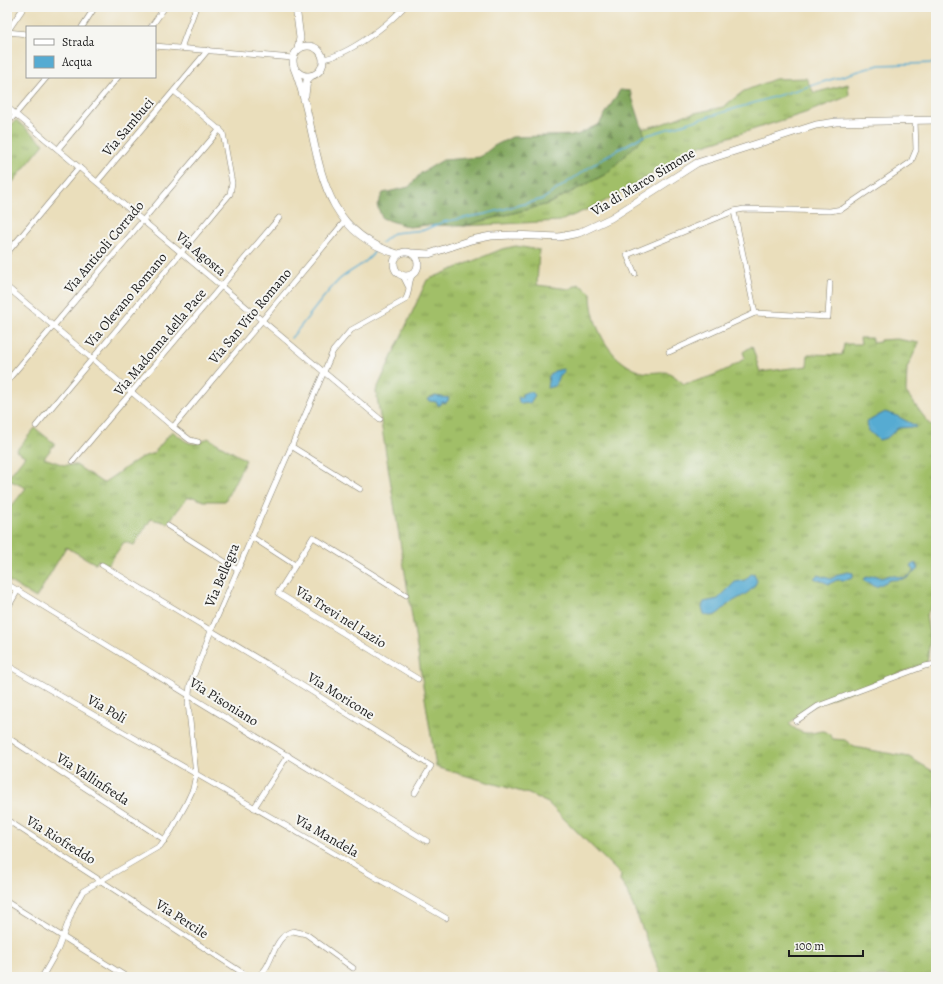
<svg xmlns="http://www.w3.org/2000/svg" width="943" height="984" viewBox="0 0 943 984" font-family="Alegreya,serif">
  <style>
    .grass { fill: url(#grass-tufts); stroke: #5e6e42 }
    .forest { fill: url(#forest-firs); stroke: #4e613c }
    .water { fill: #56abd2; stroke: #396477 }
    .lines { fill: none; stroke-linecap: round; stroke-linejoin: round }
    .stream { stroke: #56abd2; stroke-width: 1.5 }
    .street-casing { stroke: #837d6c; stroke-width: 6 }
    .secondary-casing { stroke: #837d6c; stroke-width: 8 }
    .street { stroke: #fff; stroke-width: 5 }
    .secondary { stroke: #fff; stroke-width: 7 }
    .labels { text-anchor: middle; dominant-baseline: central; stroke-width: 4; stroke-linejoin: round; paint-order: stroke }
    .street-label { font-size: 14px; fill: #1c1c1c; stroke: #f6f6f2 }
  </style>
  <defs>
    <pattern id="grass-tufts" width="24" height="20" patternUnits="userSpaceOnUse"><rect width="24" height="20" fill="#a1bf68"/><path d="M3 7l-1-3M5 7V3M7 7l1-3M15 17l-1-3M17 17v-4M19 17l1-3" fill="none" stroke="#829a55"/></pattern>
    <pattern id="forest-firs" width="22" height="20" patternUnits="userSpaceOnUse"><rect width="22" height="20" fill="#80a65c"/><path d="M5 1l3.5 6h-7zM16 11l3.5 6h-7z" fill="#68864b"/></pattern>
  </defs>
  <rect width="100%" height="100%" fill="#f6f6f2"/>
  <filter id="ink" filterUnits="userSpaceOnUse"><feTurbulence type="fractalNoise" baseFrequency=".025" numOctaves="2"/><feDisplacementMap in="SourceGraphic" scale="8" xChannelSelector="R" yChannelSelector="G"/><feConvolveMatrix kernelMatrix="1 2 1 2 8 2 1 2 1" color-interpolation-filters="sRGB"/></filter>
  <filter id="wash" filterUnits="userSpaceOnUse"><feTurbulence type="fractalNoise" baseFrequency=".012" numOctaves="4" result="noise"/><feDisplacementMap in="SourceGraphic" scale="16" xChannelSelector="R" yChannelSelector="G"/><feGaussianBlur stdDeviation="0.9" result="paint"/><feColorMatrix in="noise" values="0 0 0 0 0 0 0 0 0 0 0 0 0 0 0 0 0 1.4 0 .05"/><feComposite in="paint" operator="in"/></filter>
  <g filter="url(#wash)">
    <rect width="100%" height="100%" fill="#eadebb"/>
    <!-- grass -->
    <g class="grass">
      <polygon points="806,78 814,93 848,84 849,96 805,113 701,146 600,204 560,221 463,226 548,204 606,174 642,129 662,124 685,115 723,107 744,91 775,79"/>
      <polygon points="16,120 44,144 7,189 7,130"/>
      <path d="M516,246L539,250L537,285L569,289L579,284L591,293C591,324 608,360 639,371C649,375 661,370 669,373C674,375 680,381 684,384C706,379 726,372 745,358L743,352L752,346L760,372L807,366L808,354L842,355L844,344H861L860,338H872V343L880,342V340L897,339L919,343L907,368L906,392L930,425H936V600L926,615L930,641L927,663L819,703L803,711L789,724C794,728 800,733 807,733C819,734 824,725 833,739L845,740L854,747L909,757L936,773V977H662L627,891L620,881L621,875L548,803L529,794L436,767L376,391L427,280L502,249Z"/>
      <path d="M35,428L55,444L44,458L64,465H76L103,483L140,458L154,453L172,431C187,442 191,449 208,438L246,460L225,501H204L193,497L187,498L168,523L151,519L134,545L124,542L108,565L98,560L96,564L66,547L36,598L7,580V509L10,508L26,488L7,479L25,456L16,451Z"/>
    </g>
    <!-- forest -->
    <polygon class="forest" points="620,90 630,91 645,136 606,174 548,204 463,226 428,225 409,227 382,218 377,205 383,193 409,187 421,173 443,160 480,157 494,146 512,137 577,135 599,124"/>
    <!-- water -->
    <g class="water">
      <polygon points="563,369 564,372 559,375 555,386 547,388 549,376 554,371"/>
      <polygon points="527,392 532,392 535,395 530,403 521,404 519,402 518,397 522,398 522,394"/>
      <polygon points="435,396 449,398 448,401 445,403 442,402 439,406 436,402 429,401 428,399"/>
      <polygon points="885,412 897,416 916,426 915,428 912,427 898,428 887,438 879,440 868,430 867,422"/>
      <polygon points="916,563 918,569 906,579 890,580 876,587 863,580 864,578 875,575 881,578 890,575 905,578 912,574 914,570 911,566"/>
      <polygon points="848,572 853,573 853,578 846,580 837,580 829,584 814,578 817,575 831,579 839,574"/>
      <path d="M754,573L757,581C752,593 740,597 730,603C722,608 716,621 704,614L702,607L704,602L718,599L735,582L745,580L751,574Z"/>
    </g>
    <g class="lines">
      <!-- stream -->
      <g class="stream">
        <polyline points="381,243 393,233 424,230 443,222 485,214 543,199 603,158 641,137 879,65 936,63"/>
        <path d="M291,338C306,321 324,294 340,279C354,267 366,266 377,248"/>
      </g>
    </g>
  </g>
  <g filter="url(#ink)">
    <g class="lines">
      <defs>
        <g id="street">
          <polyline points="82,27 95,7"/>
          <polyline points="151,27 165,7"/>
          <polyline points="7,32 24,7"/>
          <polyline points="7,32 27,34"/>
          <polyline points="155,46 293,58"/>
          <polyline points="181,48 196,7"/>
          <path d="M323,59C348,55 387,26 404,7"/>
          <polyline points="7,107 380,419"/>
          <polyline points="7,124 47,77"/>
          <polyline points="58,149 118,77"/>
          <polyline points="97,182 208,50"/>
          <polyline points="7,253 79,167"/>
          <polyline points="635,274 627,255 734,211"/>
          <polyline points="403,276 408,286"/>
          <polyline points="830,283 828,317 755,313 734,211 744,209 830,211 842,209 911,162 916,150 915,120"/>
          <polyline points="7,287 173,427 190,440 198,442"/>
          <polyline points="669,352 755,313"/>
          <polyline points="7,381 220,129"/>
          <polyline points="36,426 230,194 232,183 223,133 174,91"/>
          <polyline points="173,427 345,221"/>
          <polyline points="291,446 360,489"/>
          <polyline points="73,461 279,218"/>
          <polyline points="168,526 238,570"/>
          <polyline points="252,537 295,565"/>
          <polyline points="102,565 290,678 431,766 415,793"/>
          <polyline points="7,584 427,841"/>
          <polyline points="406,595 313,537 278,593 418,679"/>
          <polyline points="7,609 18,590"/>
          <polyline points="7,665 446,918"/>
          <polyline points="796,721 818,706 925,666 936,664"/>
          <polyline points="7,737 165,840"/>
          <polyline points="254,808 288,755"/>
          <polyline points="7,820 249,977"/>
          <polyline points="7,902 127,977"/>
          <path d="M42,977L58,949L74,907L83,891L160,846L171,831L186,804L193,789L196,774L188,703L190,685L211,631L333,351L351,330L405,300C411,292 407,283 413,274"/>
          <path d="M256,977C275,968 270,938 293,931L306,934L353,968"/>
        </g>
        <g id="secondary">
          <polyline points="296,7 300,38 298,49"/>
          <circle cx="308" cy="61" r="15"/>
          <path d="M294,68C323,138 307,227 398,254"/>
          <polyline points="305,95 307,80 311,76"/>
          <circle cx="406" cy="264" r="12"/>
          <polyline points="413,253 429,254 471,240 491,236 513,235 559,237 579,233 611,218 697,163 816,125 836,122 936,120"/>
        </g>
      </defs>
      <!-- street casing -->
      <use href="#street" class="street-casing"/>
      <!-- secondary casing -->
      <use href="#secondary" class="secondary-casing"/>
      <!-- street -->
      <use href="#street" class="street"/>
      <!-- secondary -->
      <use href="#secondary" class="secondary"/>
    </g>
  </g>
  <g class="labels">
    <!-- street labels -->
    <g class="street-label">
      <text transform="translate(128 127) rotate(-50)">Via Sambuci</text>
      <text transform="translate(643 182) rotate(-31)">Via di Marco Simone</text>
      <text transform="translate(104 247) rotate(-50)">Via Anticoli Corrado</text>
      <text transform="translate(201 254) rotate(40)">Via Agosta</text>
      <text transform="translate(126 300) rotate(-50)">Via Olevano Romano</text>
      <text transform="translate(250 316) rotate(-50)">Via San Vito Romano</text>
      <text transform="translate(160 342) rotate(-50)">Via Madonna della Pace</text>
      <text transform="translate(222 575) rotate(-67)">Via Bellegra</text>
      <text transform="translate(341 617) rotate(32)">Via Trevi nel Lazio</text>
      <text transform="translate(341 696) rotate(32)">Via Moricone</text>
      <text transform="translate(224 702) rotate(32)">Via Pisoniano</text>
      <text transform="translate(107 709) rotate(30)">Via Poli</text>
      <text transform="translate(93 779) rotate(33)">Via Vallinfreda</text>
      <text transform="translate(327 836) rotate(30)">Via Mandela</text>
      <text transform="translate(61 840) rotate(32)">Via Riofreddo</text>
      <text transform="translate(182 919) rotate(33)">Via Percile</text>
    </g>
  </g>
  <!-- margin -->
  <rect width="943" height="984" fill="none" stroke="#f6f6f2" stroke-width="24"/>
  <!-- legend -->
  <rect x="26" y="26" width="130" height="52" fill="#f6f6f2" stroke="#9f9f9c"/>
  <rect x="34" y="39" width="20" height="6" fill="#ffffff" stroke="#9f9f9c"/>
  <text x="62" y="46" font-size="12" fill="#1c1c1c">Strada</text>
  <rect x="34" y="56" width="20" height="12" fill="#56abd2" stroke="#9f9f9c"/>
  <text x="62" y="66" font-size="12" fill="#1c1c1c">Acqua</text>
  <!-- scale -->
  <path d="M789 950v6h74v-6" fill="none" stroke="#1c1c1c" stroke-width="2"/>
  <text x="795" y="950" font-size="12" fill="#1c1c1c" stroke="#f6f6f2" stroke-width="3" paint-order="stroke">100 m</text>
</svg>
